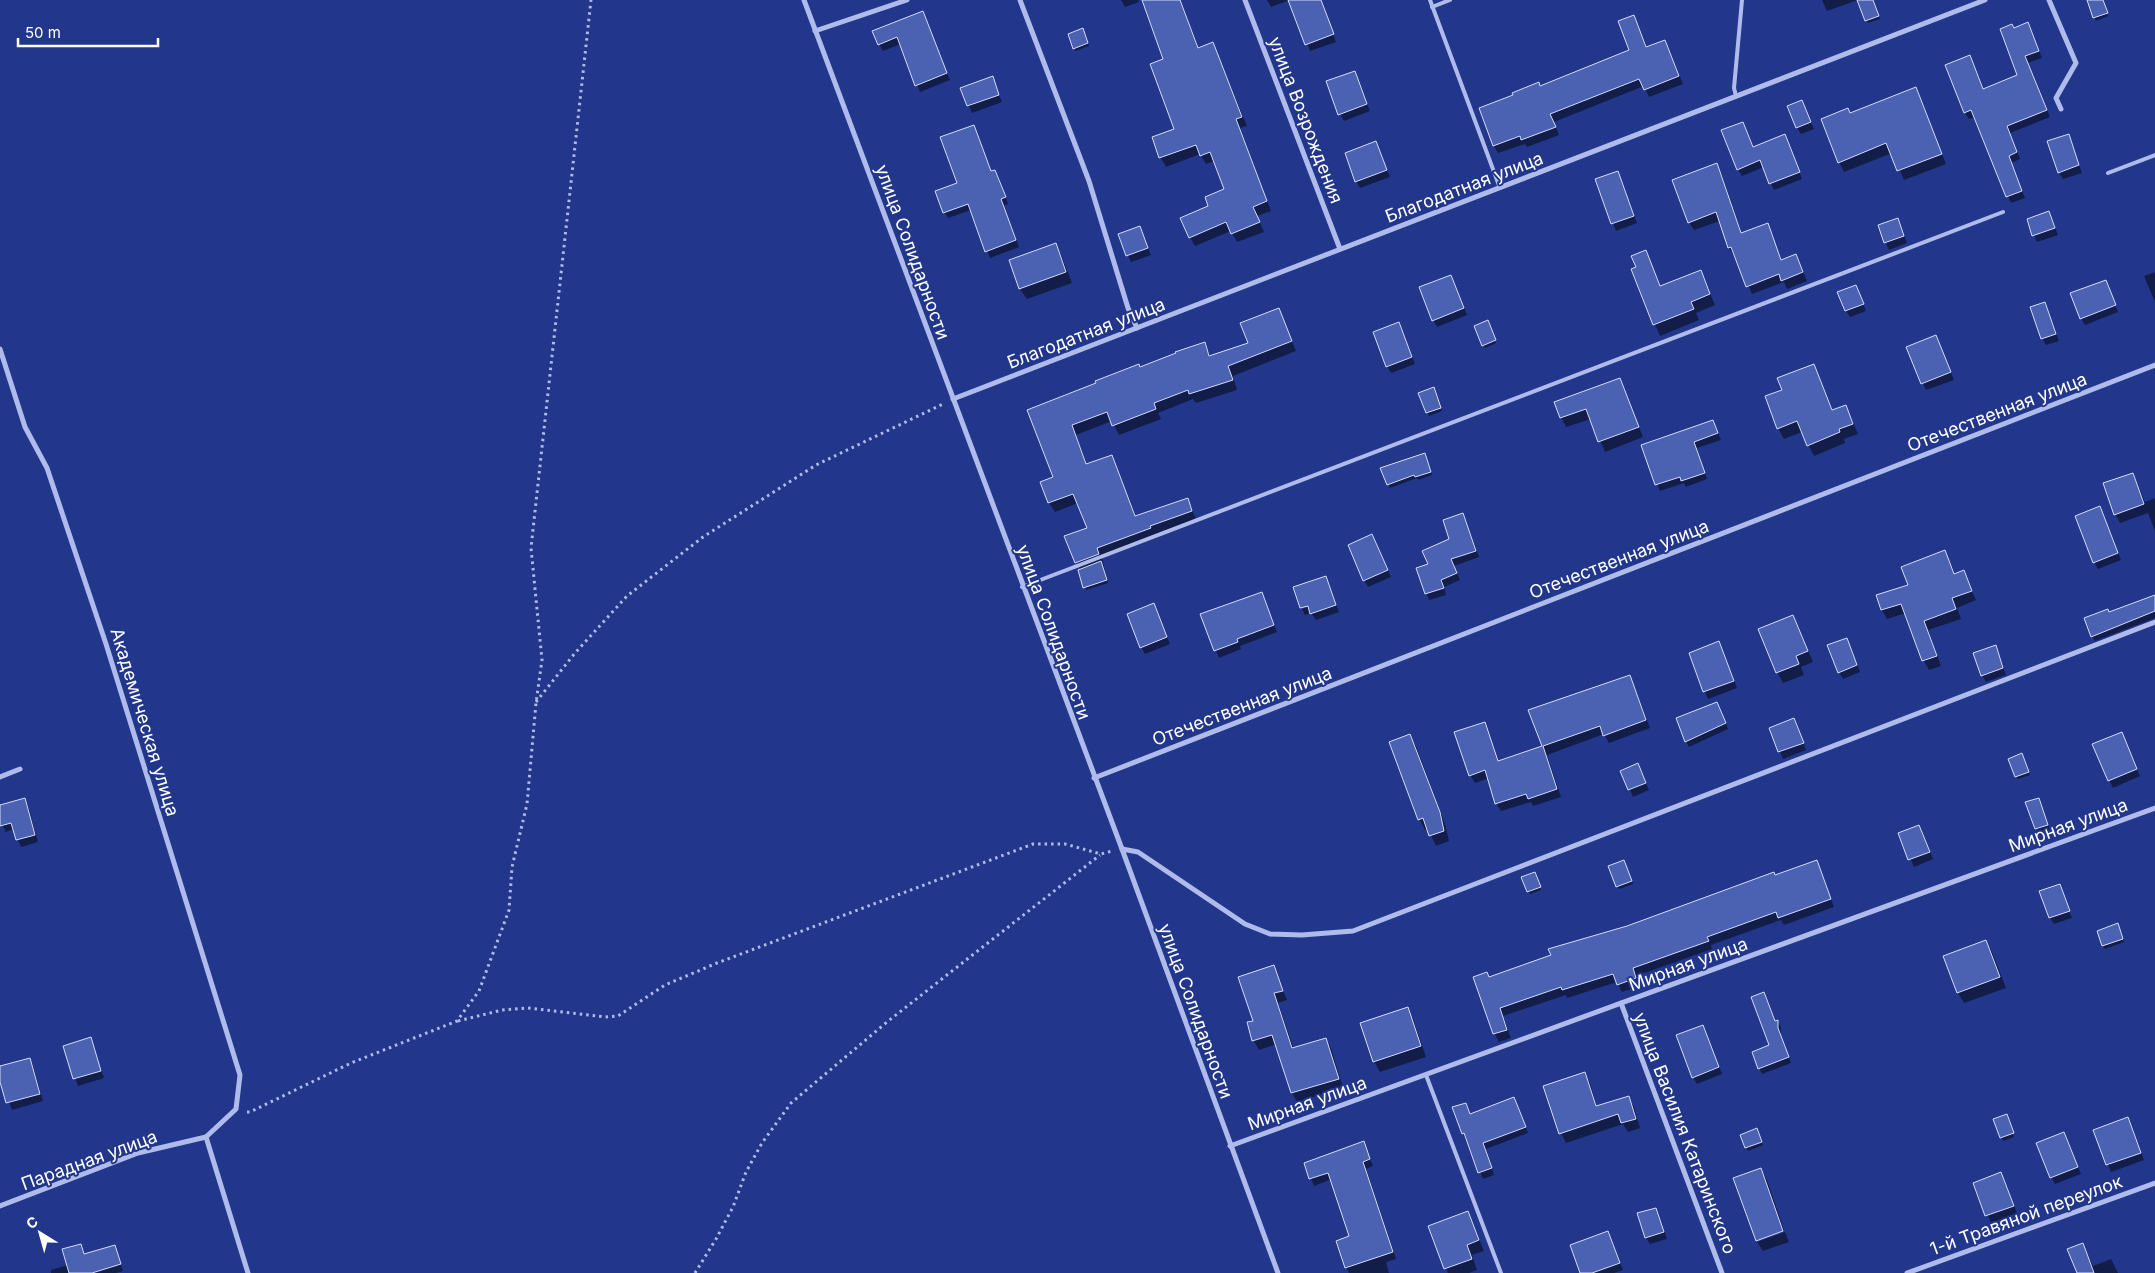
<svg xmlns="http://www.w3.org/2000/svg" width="2155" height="1273" viewBox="0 0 2155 1273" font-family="Inter,sans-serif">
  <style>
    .shadow { fill: #0007 }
    .building { fill: #4b61b2; stroke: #d4dcf8 }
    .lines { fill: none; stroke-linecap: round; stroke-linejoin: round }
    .path { stroke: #afbceb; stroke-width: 3; stroke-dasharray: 2.5 4; stroke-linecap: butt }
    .lane { stroke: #afbceb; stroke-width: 4 }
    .street { stroke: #afbceb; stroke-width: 5 }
    .labels { text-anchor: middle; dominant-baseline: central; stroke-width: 4; stroke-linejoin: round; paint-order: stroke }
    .street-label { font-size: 18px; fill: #fff; stroke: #22378b }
  </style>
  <rect width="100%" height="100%" fill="#22378b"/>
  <!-- shadow -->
  <g class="shadow">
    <polygon points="1121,0 1138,0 1139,2 1125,7"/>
    <polygon points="1154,0 1180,0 1199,49 1212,44 1217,53 1247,126 1240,128 1271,211 1257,216 1264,232 1237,242 1231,231 1195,246 1190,237 1210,207 1225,190 1215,161 1206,164 1200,154 1166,167 1161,158 1154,138 1175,130"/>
    <polygon points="1267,0 1310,0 1322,4 1336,42 1310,51 1290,0 1271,7"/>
    <polygon points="1822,0 1858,0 1827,11"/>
    <polygon points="1861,0 1873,0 1880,19 1868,23"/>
    <polygon points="2088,0 2103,0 2108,16 2096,21"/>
    <polygon points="922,13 950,80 920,92 901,44 883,51 879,44"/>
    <polygon points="1634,17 1647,48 1665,41 1683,84 1649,97 1644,86 1554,122 1559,135 1527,147 1525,144 1498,153 1494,146 1630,51"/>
    <polygon points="2028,24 2042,58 2028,63 2050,117 2010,133 2020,159 2011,163 2025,198 2011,203 1975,117 1969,119 1965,113 1983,90 2019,76"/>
    <polygon points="1084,33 1089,46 1076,51 1074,48"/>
    <polygon points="1354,73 1370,111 1344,121 1340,114"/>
    <polygon points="992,78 1002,102 972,113 962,89"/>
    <polygon points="1915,89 1946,164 1904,180 1892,153 1844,172 1839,162 1850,114"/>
    <polygon points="1802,102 1814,129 1801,134 1797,128"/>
    <polygon points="1743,123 1754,148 1785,136 1802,179 1774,190 1764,167 1742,176 1738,169"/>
    <polygon points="973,126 991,172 995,171 999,178 1008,204 1003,206 1019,247 990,258 971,210 948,218 945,213 974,203 959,184"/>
    <polygon points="2068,136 2082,173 2063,179 2059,172"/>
    <polygon points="1376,143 1390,177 1360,188 1356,181"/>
    <polygon points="1716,165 1721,173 1742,234 1767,225 1782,261 1796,256 1807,281 1787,289 1784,282 1752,294 1736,256 1734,256 1729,248 1720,221 1694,230 1689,222"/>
    <polygon points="1618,172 1637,223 1616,231 1597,179"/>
    <polygon points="2049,212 2058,235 2037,242 2034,235"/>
    <polygon points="1897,219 1907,243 1889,250 1879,226"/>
    <polygon points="1139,227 1151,255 1131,262 1119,235"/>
    <polygon points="1055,244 1061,255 1072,283 1027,299 1020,289 1010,260"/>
    <polygon points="1645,252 1661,287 1700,271 1715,305 1696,313 1699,320 1660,336 1632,270 1637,268"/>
    <polygon points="2155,272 2155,300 2154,300 2144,276"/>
    <polygon points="1454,283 1467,315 1437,327 1433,320"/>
    <polygon points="1856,286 1866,311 1850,317 1846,311"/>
    <polygon points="2109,288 2118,312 2085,325 2081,318"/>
    <polygon points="2044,303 2059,341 2046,345 2042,338"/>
    <polygon points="1278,309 1296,351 1233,376 1237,390 1196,403 1193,399 1158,413 1161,419 1119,435 1112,421 1076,435 1087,465 1112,456 1136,517 1187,500 1197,521 1154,536 1155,538 1102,558 1108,583 1086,590 1081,570 1073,557 1088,529 1078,503 1055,512 1049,503 1042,483 1054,478 1028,410 1204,344 1211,357 1250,344"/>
    <polygon points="1489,325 1496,343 1485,348 1483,345"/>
    <polygon points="1402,331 1415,364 1391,373 1387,366"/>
    <polygon points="1936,337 1954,380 1926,390 1908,348"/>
    <polygon points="1814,366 1833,411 1846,406 1858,434 1844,439 1845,443 1814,456 1802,432 1784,439 1778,428 1783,390"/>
    <polygon points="1620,380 1643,437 1605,452 1591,419 1566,427 1561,417"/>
    <polygon points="1435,392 1442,411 1429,416 1420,394"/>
    <polygon points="1713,421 1721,440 1697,448 1707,479 1686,487 1684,483 1660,491 1642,446"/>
    <polygon points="1426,457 1432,475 1418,480 1417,478 1390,488 1382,469"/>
    <polygon points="2133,474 2145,502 2155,498 2155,531 2148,513 2120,523 2115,514"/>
    <polygon points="2100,508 2121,560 2098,569 2094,562"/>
    <polygon points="1463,515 1479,557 1454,566 1460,580 1444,587 1446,595 1429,600 1418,569 1430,565 1451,540"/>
    <polygon points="1376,542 1391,577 1368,587 1364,580"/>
    <polygon points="1945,552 1955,575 1963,572 1976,600 1957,608 1961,619 1928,630 1941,666 1929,670 1924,661 1906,613 1887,619 1882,610"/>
    <polygon points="1325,577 1339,612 1316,620 1311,613 1305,615 1302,609 1314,605"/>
    <polygon points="1262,594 1277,632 1240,646 1241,649 1219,658 1201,614"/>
    <polygon points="2155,597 2155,618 2095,641 2092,636"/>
    <polygon points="1153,605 1170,644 1145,654 1141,647"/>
    <polygon points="1793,616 1813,662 1801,667 1804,675 1783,683 1777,672"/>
    <polygon points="1847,639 1860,672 1843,679 1839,672"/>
    <polygon points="1719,643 1737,688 1708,699 1690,653"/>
    <polygon points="1995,647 2006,675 1986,682 1982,675"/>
    <polygon points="1630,677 1650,728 1609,743 1604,734 1547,755 1561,797 1533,806 1531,802 1501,811 1496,803 1489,778 1475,783 1470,775 1484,723 1499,762 1544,747 1530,711"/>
    <polygon points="1720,709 1728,729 1689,747 1686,741"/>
    <polygon points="1794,720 1806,750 1783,759 1771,729"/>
    <polygon points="1410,736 1416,746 1445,824 1449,841 1436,846 1428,829 1425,830 1420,820 1391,743"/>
    <polygon points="2125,741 2140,776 2113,788 2094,745"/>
    <polygon points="2023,758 2030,775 2018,779 2016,776"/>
    <polygon points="1622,771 1641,772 1649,790 1633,797"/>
    <polygon points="2038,799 2051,832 2040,836 2027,803"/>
    <polygon points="24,800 28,806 38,842 21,847 14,829 6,832 2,825 0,806"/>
    <polygon points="1919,826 1933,859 1914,867 1900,834"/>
    <polygon points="1816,861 1834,907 1784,925 1781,920 1711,945 1712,949 1636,976 1639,986 1622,992 1617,982 1567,998 1566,995 1503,1016 1511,1038 1499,1042 1495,1034 1475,978 1489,978 1552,956 1627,927"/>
    <polygon points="1625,864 1633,884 1619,889 1617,886"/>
    <polygon points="1536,877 1541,890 1530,894 1528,891"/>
    <polygon points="2059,885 2072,918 2054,924 2050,918"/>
    <polygon points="2119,928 2124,942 2105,949 2103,946"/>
    <polygon points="1986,941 1992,952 2006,988 1964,1003 1958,993 1945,957"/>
    <polygon points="1273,966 1287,1000 1278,1003 1294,1049 1326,1039 1331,1048 1343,1088 1297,1102 1292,1093 1277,1044 1259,1050 1254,1041 1248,1023 1254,1021"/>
    <polygon points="1766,999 1776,1022 1778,1022 1781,1027 1781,1035 1791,1063 1762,1074 1759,1068 1770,1046"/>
    <polygon points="1407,1009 1413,1019 1426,1057 1380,1072 1374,1061"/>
    <polygon points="1703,1026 1722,1074 1697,1084 1693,1077"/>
    <polygon points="90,1039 104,1078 78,1086 64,1047"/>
    <polygon points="29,1059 33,1066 43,1101 12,1110 0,1077 0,1068"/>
    <polygon points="1584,1074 1590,1083 1597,1107 1628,1098 1634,1107 1640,1128 1628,1132 1623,1124 1566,1143 1561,1133"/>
    <polygon points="1514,1099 1528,1133 1486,1149 1494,1175 1483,1179 1467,1139 1463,1133 1469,1110 1471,1115"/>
    <polygon points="2007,1117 2014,1137 2003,1141 1995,1119"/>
    <polygon points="2128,1119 2144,1160 2111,1172 2095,1131"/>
    <polygon points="1758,1133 1763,1145 1748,1151 1741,1135"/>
    <polygon points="2067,1140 2081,1174 2055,1184 2051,1177"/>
    <polygon points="1363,1143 1373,1166 1366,1169 1396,1259 1386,1262 1389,1273 1349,1273 1346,1267 1351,1237 1332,1179 1314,1186 1305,1164"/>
    <polygon points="1761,1169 1767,1180 1784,1230 1757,1239"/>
    <polygon points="2004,1180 2017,1213 1991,1223 1974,1183"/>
    <polygon points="1656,1209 1667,1239 1650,1244 1646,1238"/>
    <polygon points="1468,1212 1484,1251 1472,1255 1477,1270 1469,1273 1448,1273 1430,1227"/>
    <polygon points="1608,1232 1623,1270 1614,1273 1581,1273"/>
    <polygon points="1785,1232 1789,1242 1763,1251 1757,1242"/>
    <polygon points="2082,1244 2093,1266 2111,1259 2118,1273 2078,1273"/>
    <polygon points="80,1245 85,1255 114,1246 123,1271 116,1273 51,1273 51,1270 68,1265"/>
  </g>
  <!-- building -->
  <g class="building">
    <polygon points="1142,0 1180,0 1198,48 1213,42 1242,117 1236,119 1267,201 1253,207 1260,222 1231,234 1226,222 1189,238 1180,218 1208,206 1205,197 1224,189 1210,152 1200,156 1196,145 1159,158 1152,137 1174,129 1150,64 1163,59"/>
    <polygon points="1288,0 1321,0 1334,34 1305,45"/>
    <polygon points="1857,0 1873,0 1879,16 1865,21"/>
    <polygon points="2087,0 2103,0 2108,13 2093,18"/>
    <polygon points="923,11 947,73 915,86 897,37 878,45 872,31"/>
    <polygon points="1634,15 1646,47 1665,40 1679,76 1644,90 1639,79 1550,114 1556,127 1521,140 1520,136 1493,146 1479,108 1513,95 1512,93 1539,82 1540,86 1629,50 1618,21"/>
    <polygon points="2028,22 2039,51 2025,56 2047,110 2007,126 2017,152 2009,156 2022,191 2006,197 1971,110 1964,113 1945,65 1970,55 1983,89 2017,75 2000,29 2012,24 2014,28"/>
    <polygon points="1083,28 1088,43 1073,49 1068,34"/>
    <polygon points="1355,71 1367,104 1338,115 1326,81"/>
    <polygon points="993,76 999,95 967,106 960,88"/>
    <polygon points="1916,87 1942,154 1897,171 1886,143 1838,163 1821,119 1848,108 1850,113"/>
    <polygon points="1802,100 1811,122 1796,128 1787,106"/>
    <polygon points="1743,122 1753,147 1785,134 1800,172 1769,184 1760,160 1737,170 1721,130"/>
    <polygon points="974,125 991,171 995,170 1006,197 1001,199 1016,240 985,252 968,204 943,213 935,191 957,183 940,137"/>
    <polygon points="2069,134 2079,165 2058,173 2047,141"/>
    <polygon points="1376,141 1387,170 1355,182 1345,153"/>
    <polygon points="1717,163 1741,233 1768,223 1781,260 1796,254 1803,272 1781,281 1779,274 1746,287 1731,247 1728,248 1716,212 1688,223 1672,180"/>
    <polygon points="1618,171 1634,216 1611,224 1595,179"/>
    <polygon points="2049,211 2055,228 2032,236 2027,219"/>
    <polygon points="1898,218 1904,236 1884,243 1878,225"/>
    <polygon points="1140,226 1148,248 1126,256 1118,234"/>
    <polygon points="1056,243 1066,272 1019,289 1009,260"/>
    <polygon points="1646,250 1660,286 1701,270 1710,294 1691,302 1694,309 1653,325 1631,269 1636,267 1631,256"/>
    <polygon points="1451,275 1464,308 1432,321 1419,287"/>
    <polygon points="2106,280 2116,305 2080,319 2070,293"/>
    <polygon points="1856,285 1864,304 1845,311 1837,292"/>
    <polygon points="2045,302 2056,334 2041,339 2030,307"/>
    <polygon points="1279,308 1292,341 1228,366 1233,380 1189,394 1188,390 1154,403 1156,409 1112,426 1107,412 1072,425 1086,464 1112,455 1135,516 1188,498 1192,511 1150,526 1151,528 1097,548 1099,554 1075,563 1064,536 1087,528 1073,494 1048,503 1040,482 1053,477 1027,410 1096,383 1095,381 1139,364 1140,367 1176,353 1175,352 1205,342 1209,356 1248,343 1240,323"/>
    <polygon points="1488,320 1496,340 1482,346 1474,326"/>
    <polygon points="1399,322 1412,357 1386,367 1373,332"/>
    <polygon points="1936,335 1951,372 1921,384 1906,347"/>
    <polygon points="1814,364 1832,410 1846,405 1853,424 1839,429 1840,432 1807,446 1797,421 1777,429 1765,396 1782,390 1777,378"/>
    <polygon points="1620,378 1639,427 1598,442 1586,409 1560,418 1554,402"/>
    <polygon points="1434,387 1441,408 1426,413 1418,393"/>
    <polygon points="1713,420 1718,433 1694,442 1705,473 1681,481 1680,477 1655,485 1641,445"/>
    <polygon points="1425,453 1431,472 1415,477 1414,475 1387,485 1380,468"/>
    <polygon points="2133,473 2144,504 2114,515 2103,483"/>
    <polygon points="2100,506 2118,553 2093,563 2075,516"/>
    <polygon points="1463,513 1476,551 1451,559 1457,573 1441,580 1444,588 1425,594 1416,568 1428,564 1422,551 1449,539 1443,520"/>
    <polygon points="1372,534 1388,570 1363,581 1348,545"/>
    <polygon points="1945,550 1954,574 1964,570 1972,591 1952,598 1956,609 1924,621 1937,656 1922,661 1901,604 1881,610 1876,595 1908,585 1901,567"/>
    <polygon points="1101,561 1107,580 1083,588 1078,570"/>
    <polygon points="1326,576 1336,605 1310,614 1308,606 1300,608 1293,587"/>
    <polygon points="1262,592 1274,625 1237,639 1238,642 1214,651 1200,614"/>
    <polygon points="2155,595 2155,611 2091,637 2084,618 2108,609 2109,612"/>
    <polygon points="1154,603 1167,637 1140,648 1127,614"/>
    <polygon points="1793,615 1808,651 1796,656 1799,664 1776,673 1758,629"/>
    <polygon points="1847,638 1857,665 1838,673 1827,645"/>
    <polygon points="1719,641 1734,681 1703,692 1689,653"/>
    <polygon points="1996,645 2003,668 1981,676 1973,653"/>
    <polygon points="1630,675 1646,720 1603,736 1600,726 1543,746 1557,789 1528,799 1526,794 1495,804 1485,770 1469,776 1454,732 1485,722 1498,761 1542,746 1528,710"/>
    <polygon points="1717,702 1726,723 1685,742 1676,718"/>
    <polygon points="1794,718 1804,743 1778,752 1769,728"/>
    <polygon points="2122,732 2137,769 2108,781 2092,744"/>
    <polygon points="1410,734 1440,812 1444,831 1429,836 1423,818 1418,820 1389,742"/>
    <polygon points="2022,753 2029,772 2015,777 2008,759"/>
    <polygon points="1638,763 1646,783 1628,790 1620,771"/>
    <polygon points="25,798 35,835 16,840 11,823 0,826 0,805"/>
    <polygon points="2039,798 2048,825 2035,829 2025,802"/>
    <polygon points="1919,825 1930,852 1908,860 1898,833"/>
    <polygon points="1624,860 1632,881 1616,887 1608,866"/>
    <polygon points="1817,860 1831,899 1778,918 1776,912 1707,937 1709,941 1633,968 1636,978 1617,985 1613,974 1562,990 1561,987 1500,1008 1507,1030 1493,1034 1473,977 1487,972 1489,977 1551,955 1548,949 1627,926 1774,872 1775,875"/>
    <polygon points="1535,872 1541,887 1527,892 1521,877"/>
    <polygon points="2060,884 2070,911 2049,918 2039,891"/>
    <polygon points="2118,923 2123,939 2102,946 2097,931"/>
    <polygon points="1986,940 2000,977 1957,993 1943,956"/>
    <polygon points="1274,965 1283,991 1274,993 1292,1048 1326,1038 1339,1079 1291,1093 1272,1035 1252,1041 1247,1022 1253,1021 1238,977"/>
    <polygon points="1764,992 1775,1021 1778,1020 1778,1028 1789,1057 1758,1069 1752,1052 1769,1045 1751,997"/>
    <polygon points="1408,1007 1421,1046 1373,1062 1360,1023"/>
    <polygon points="1703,1025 1719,1067 1692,1078 1676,1035"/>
    <polygon points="91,1037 101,1071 73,1079 63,1046"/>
    <polygon points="30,1058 40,1094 6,1103 0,1082 0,1066"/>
    <polygon points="1585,1072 1596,1106 1629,1096 1636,1119 1621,1123 1618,1114 1559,1134 1543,1086"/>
    <polygon points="1514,1097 1526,1127 1483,1143 1492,1168 1478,1173 1464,1133 1462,1134 1452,1107 1466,1103 1470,1114"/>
    <polygon points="2007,1114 2014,1133 2000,1138 1993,1119"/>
    <polygon points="2128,1117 2141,1153 2106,1165 2093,1130"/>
    <polygon points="1757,1128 1762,1142 1745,1148 1740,1135"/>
    <polygon points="2064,1132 2078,1167 2050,1178 2036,1143"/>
    <polygon points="1364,1141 1370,1159 1363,1162 1393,1252 1345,1268 1336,1241 1349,1236 1328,1173 1309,1179 1304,1163"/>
    <polygon points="1761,1168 1783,1231 1756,1241 1733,1178"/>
    <polygon points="2001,1172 2014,1206 1985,1216 1973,1183"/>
    <polygon points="1656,1208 1664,1232 1645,1238 1637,1213"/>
    <polygon points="1468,1211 1479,1240 1467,1245 1472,1259 1444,1269 1428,1226"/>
    <polygon points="1608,1231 1620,1263 1592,1273 1580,1273 1570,1245"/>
    <polygon points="2083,1243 2094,1273 2077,1273 2067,1249"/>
    <polygon points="81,1244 84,1254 115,1245 121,1264 92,1273 69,1273 62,1249"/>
  </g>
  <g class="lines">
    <!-- path -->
    <g class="path">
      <polyline points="536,702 575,653 627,596 703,537 816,465 943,404"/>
      <polyline points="458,1021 502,1010 528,1008 605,1017 618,1016 665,985 717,963 1033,844 1065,844 1101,854 1112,851"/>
      <polyline points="247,1112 250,1112 351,1063 457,1021 479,991 509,910 512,867 527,804 536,703 542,660 531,548 591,0"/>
      <polyline points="695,1273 716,1239 733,1207 746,1172 762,1143 791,1103 887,1022 1100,855"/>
    </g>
    <!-- lane -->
    <g class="lane">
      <polyline points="1430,0 1500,188"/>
      <polyline points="1432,7 1450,0"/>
      <polyline points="1736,96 1734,88 1742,0"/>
      <polyline points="2108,173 2155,155"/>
      <polyline points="1022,587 2003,212"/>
      <polyline points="1426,1075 1501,1273"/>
    </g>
    <!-- street -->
    <g class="street">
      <polyline points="804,0 1122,849 1278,1273"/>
      <polyline points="1020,0 1089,181 1128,308 1137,328"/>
      <polyline points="1245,0 1340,249"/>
      <polyline points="2049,0 2076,63 2056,98 2061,109"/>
      <polyline points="815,31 907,0"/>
      <polyline points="0,349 25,427 47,468 106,644 240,1075 236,1109 206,1137 138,1153 0,1206"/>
      <polyline points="953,399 1985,0"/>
      <polyline points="0,777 20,769"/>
      <polyline points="1094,778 2155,365"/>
      <polyline points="1122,849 1138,852 1245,924 1270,934 1302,935 1353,931 2155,622"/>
      <polyline points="1621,1003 1722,1273"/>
      <polyline points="206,1137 248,1273"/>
      <polyline points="1230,1146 2155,808"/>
      <polyline points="1907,1273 2155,1183"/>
    </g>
  </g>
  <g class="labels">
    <!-- street labels -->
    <g class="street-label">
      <text transform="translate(1306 120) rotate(69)">улица Возрождения</text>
      <text transform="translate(1464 187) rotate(-21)">Благодатная улица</text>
      <text transform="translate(913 252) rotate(70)">улица Солидарности</text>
      <text transform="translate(1086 333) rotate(-21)">Благодатная улица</text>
      <text transform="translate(1997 412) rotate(-21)">Отечественная улица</text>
      <text transform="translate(1619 559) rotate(-21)">Отечественная улица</text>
      <text transform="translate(1054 632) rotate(70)">улица Солидарности</text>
      <text transform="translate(1242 706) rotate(-21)">Отечественная улица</text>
      <text transform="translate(145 722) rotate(73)">Академическая улица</text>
      <text transform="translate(2068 825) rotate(-20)">Мирная улица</text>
      <text transform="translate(1688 964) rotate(-20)">Мирная улица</text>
      <text transform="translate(1196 1011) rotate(70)">улица Солидарности</text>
      <text transform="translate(1307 1103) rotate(-20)">Мирная улица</text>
      <text transform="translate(1685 1133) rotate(69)">улица Василия Катаринского</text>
      <text transform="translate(89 1160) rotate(-20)">Парадная улица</text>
      <text transform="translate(2026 1215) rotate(-20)">1-й Травяной переулок</text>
    </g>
  </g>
  <!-- north arrow -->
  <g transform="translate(40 1233) rotate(323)" stroke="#22378b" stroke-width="4" paint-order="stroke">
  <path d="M0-4L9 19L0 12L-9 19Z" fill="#ffffff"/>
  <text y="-8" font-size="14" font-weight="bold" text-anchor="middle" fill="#ffffff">С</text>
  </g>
  <!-- scale -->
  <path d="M18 38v8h140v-8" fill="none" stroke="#ffffff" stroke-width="2.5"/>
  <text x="25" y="38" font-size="15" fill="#ffffff" stroke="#22378b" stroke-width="4" paint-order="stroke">50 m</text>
</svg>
